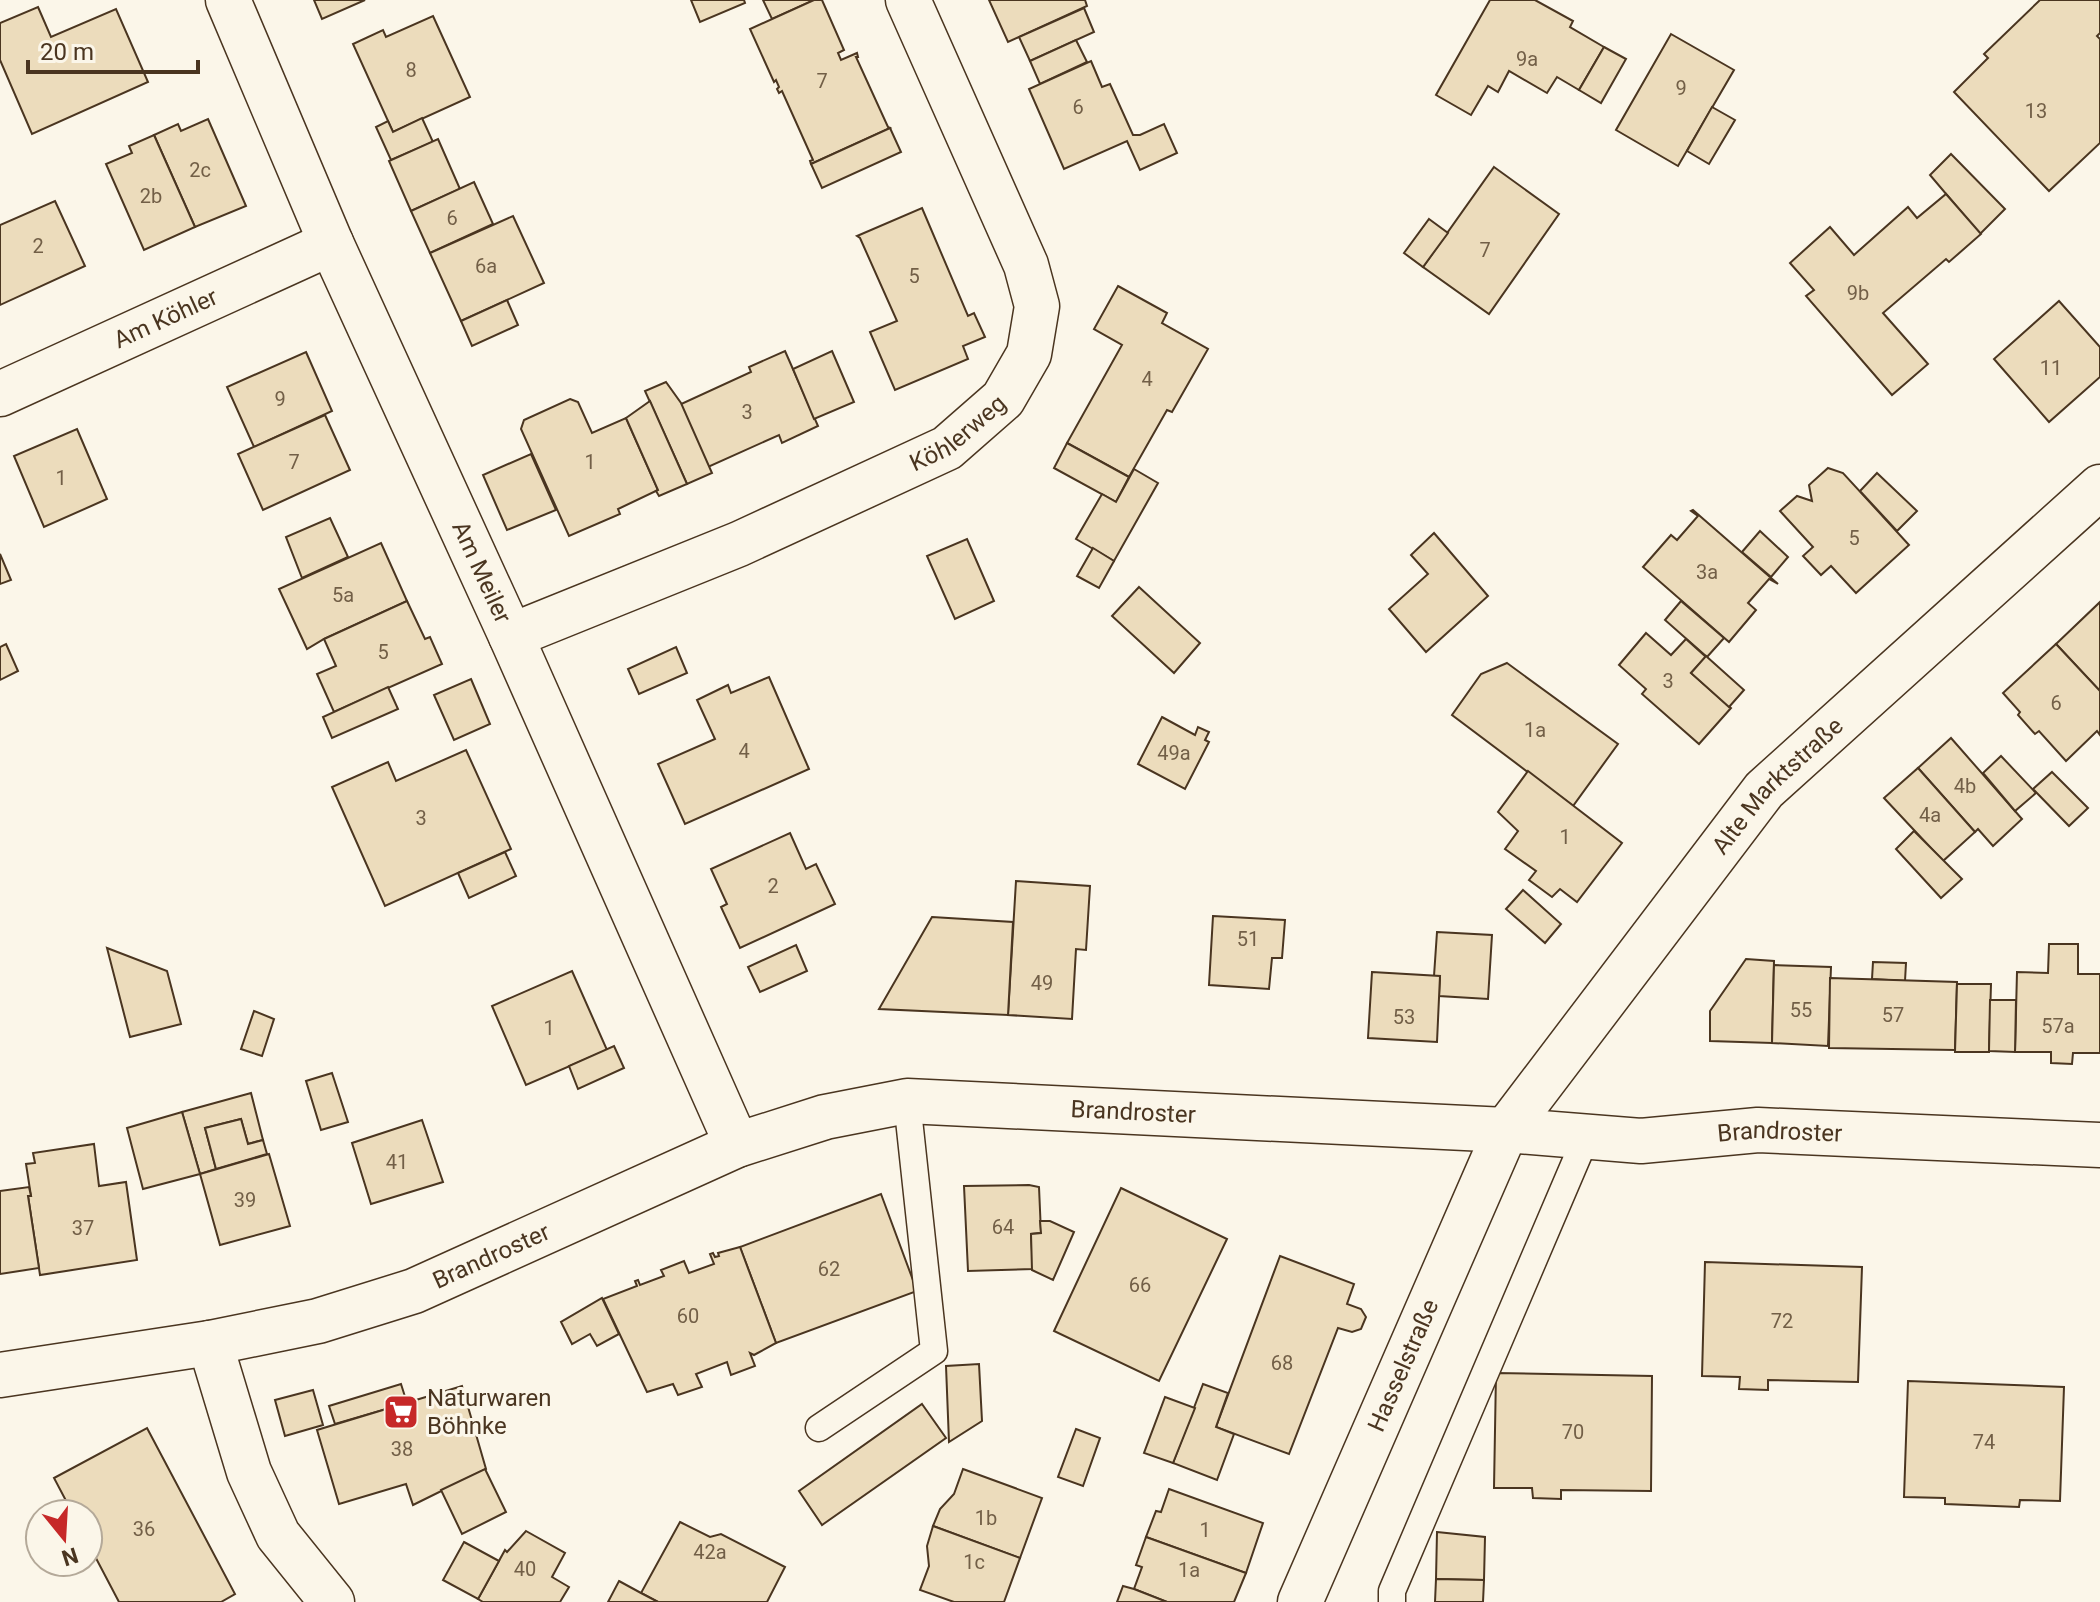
<svg xmlns="http://www.w3.org/2000/svg" width="2100" height="1602" viewBox="0 0 2100 1602" font-family="Roboto,sans-serif">
  <rect width="100%" height="100%" fill="#fbf6e9"/>
  <g fill="#ecdcbc" stroke="#4a3520" stroke-width="2">
    <polygon points="314,0 365,0 322,19"/>
    <polygon points="691,0 744,0 745,3 700,22"/>
    <polygon points="763,0 814,0 772,19"/>
    <polygon points="814,0 822,0 844,50 838,53 841,60 857,53 858,57 856,57 888,127 890,128 811,164 810,161 813,160 782,91 779,93 777,89 779,87 776,80 774,82 750,29"/>
    <polygon points="989,0 1085,0 1087,6 1008,42"/>
    <polygon points="1490,0 1535,0 1573,21 1570,27 1604,47 1579,90 1557,77 1547,93 1509,71 1498,92 1488,86 1471,115 1436,95"/>
    <polygon points="2040,0 2100,0 2100,33 2097,36 2100,39 2100,143 2049,191 1954,92 1988,58 1984,54"/>
    <polygon points="38,7 51,37 116,9 148,82 32,134 0,60 0,23"/>
    <polygon points="1084,8 1094,32 1030,61 1019,37"/>
    <polygon points="433,16 470,97 393,132 353,44 383,30 386,37"/>
    <polygon points="1671,34 1734,70 1678,166 1616,130"/>
    <polygon points="1076,40 1087,62 1040,84 1030,61"/>
    <polygon points="1604,47 1626,59 1601,103 1579,90"/>
    <polygon points="1091,61 1102,87 1110,84 1133,135 1140,135 1164,124 1177,153 1140,170 1127,141 1064,169 1029,89"/>
    <polygon points="1712,107 1735,120 1709,164 1687,151"/>
    <polygon points="422,118 433,142 391,160 376,127 388,121 393,132"/>
    <polygon points="208,119 246,206 195,227 154,135 178,124 181,131"/>
    <polygon points="890,128 901,152 822,188 811,164"/>
    <polygon points="154,135 195,227 144,250 106,164 132,153 129,146"/>
    <polygon points="438,139 460,189 411,211 389,161"/>
    <polygon points="1951,154 2005,209 1980,234 1930,175"/>
    <polygon points="1494,167 1559,214 1489,314 1423,267"/>
    <polygon points="474,182 493,224 430,253 411,211"/>
    <polygon points="1946,194 1981,234 1949,262 1946,259 1883,313 1928,364 1892,395 1806,296 1814,290 1790,263 1830,227 1854,255 1908,207 1917,218"/>
    <polygon points="55,201 85,266 0,305 0,225"/>
    <polygon points="922,208 968,316 974,313 985,337 963,346 968,359 895,390 870,332 897,321 860,238 857,236"/>
    <polygon points="513,216 544,283 461,321 430,253"/>
    <polygon points="1429,219 1448,233 1423,267 1404,253"/>
    <polygon points="1118,286 1167,313 1162,323 1208,349 1172,412 1167,410 1129,477 1067,443 1122,345 1094,329"/>
    <polygon points="507,300 518,325 472,346 461,321"/>
    <polygon points="2059,301 2100,347 2100,377 2049,422 1994,359"/>
    <polygon points="785,351 818,426 782,443 779,435 708,467 679,405 751,372 749,367"/>
    <polygon points="832,351 854,402 814,419 793,369"/>
    <polygon points="306,352 332,411 254,447 227,387"/>
    <polygon points="666,382 681,403 712,473 687,484 645,391"/>
    <polygon points="570,399 578,402 592,433 626,418 658,490 618,509 620,514 569,536 521,429 524,420"/>
    <polygon points="650,401 687,484 659,496 656,491 658,490 626,418"/>
    <polygon points="325,415 350,470 263,510 238,454"/>
    <polygon points="77,429 107,499 44,527 14,456"/>
    <polygon points="1067,443 1129,477 1116,502 1054,468"/>
    <polygon points="531,454 556,510 507,530 483,475"/>
    <polygon points="1828,468 1843,473 1909,545 1856,593 1831,566 1821,575 1803,556 1813,547 1780,511 1797,496 1812,501 1809,485"/>
    <polygon points="1134,469 1158,483 1114,561 1076,539 1102,494 1116,502"/>
    <polygon points="1877,473 1917,511 1897,531 1860,491"/>
    <polygon points="1693,510 1778,584 1769,579 1748,603 1756,610 1729,642 1643,567 1671,535 1677,540 1698,516 1691,511"/>
    <polygon points="330,518 348,557 302,578 286,537"/>
    <polygon points="1760,531 1788,557 1771,577 1742,552"/>
    <polygon points="1434,533 1488,596 1426,652 1389,609 1428,574 1411,555"/>
    <polygon points="967,539 994,601 955,619 927,556"/>
    <polygon points="381,543 407,601 324,639 307,649 279,589"/>
    <polygon points="1093,548 1114,561 1099,588 1077,576"/>
    <polygon points="0,554 11,580 0,584"/>
    <polygon points="1139,587 1200,643 1174,673 1112,616"/>
    <polygon points="407,601 425,639 430,637 442,664 334,712 317,674 336,666 324,639"/>
    <polygon points="1681,601 1724,638 1707,657 1665,620"/>
    <polygon points="2100,602 2100,691 2056,644"/>
    <polygon points="1646,633 1671,655 1686,639 1706,657 1691,673 1731,708 1699,744 1642,694 1646,689 1619,665"/>
    <polygon points="6,644 18,671 0,680 0,647"/>
    <polygon points="2056,644 2100,691 2100,735 2097,731 2066,761 2039,731 2035,734 2018,715 2020,712 2003,693"/>
    <polygon points="676,647 687,673 639,694 628,669"/>
    <polygon points="1706,656 1744,690 1729,707 1691,673"/>
    <polygon points="1507,663 1618,744 1573,806 1452,715 1481,674"/>
    <polygon points="769,677 809,769 685,824 658,764 715,739 697,700 728,685 731,693"/>
    <polygon points="471,679 490,724 454,740 434,695"/>
    <polygon points="388,687 398,709 332,738 323,717"/>
    <polygon points="1162,717 1195,735 1198,727 1209,732 1205,740 1209,742 1185,789 1138,764"/>
    <polygon points="1951,738 2022,819 1993,846 1978,829 1975,832 1918,768"/>
    <polygon points="466,750 511,849 385,906 332,787 388,762 396,781"/>
    <polygon points="2001,756 2036,793 2015,811 1983,773"/>
    <polygon points="1918,768 1975,832 1943,861 1884,798"/>
    <polygon points="1528,771 1622,843 1577,902 1560,889 1552,897 1529,880 1536,871 1505,849 1518,831 1498,812"/>
    <polygon points="2052,772 2088,808 2069,826 2033,789"/>
    <polygon points="1914,831 1962,879 1941,898 1896,849"/>
    <polygon points="790,833 806,869 816,864 835,904 740,948 721,907 727,904 711,869"/>
    <polygon points="505,852 516,876 469,898 458,873"/>
    <polygon points="1016,881 1090,886 1086,950 1076,949 1072,1019 1008,1015"/>
    <polygon points="1523,890 1561,924 1545,943 1506,909"/>
    <polygon points="1213,916 1285,920 1282,958 1272,958 1269,989 1209,985"/>
    <polygon points="932,917 1013,922 1008,1015 879,1009"/>
    <polygon points="1437,932 1492,935 1488,999 1439,996 1440,976 1434,976"/>
    <polygon points="2049,944 2078,944 2078,974 2100,974 2100,1053 2073,1053 2072,1064 2051,1063 2051,1052 2015,1052 2017,972 2048,973"/>
    <polygon points="796,945 807,971 760,992 748,967"/>
    <polygon points="107,948 167,971 181,1024 130,1037"/>
    <polygon points="1746,959 1774,961 1772,1043 1710,1041 1710,1011"/>
    <polygon points="1873,962 1906,963 1905,981 1872,979"/>
    <polygon points="1774,965 1831,967 1828,1046 1772,1043"/>
    <polygon points="572,971 607,1050 526,1085 492,1006"/>
    <polygon points="1372,972 1440,976 1437,1042 1368,1038"/>
    <polygon points="1830,978 1957,982 1955,1050 1829,1048"/>
    <polygon points="1957,984 1991,984 1989,1052 1955,1052"/>
    <polygon points="1990,1000 2016,1000 2015,1052 1989,1051"/>
    <polygon points="254,1011 274,1019 262,1056 241,1049"/>
    <polygon points="614,1046 624,1068 578,1089 569,1066"/>
    <polygon points="332,1073 348,1122 321,1130 306,1081"/>
    <polygon points="251,1093 263,1140 248,1144 241,1119 205,1128 216,1169 200,1174 182,1112"/>
    <polygon points="182,1112 200,1174 143,1189 127,1128"/>
    <polygon points="241,1119 248,1144 263,1140 267,1154 216,1169 205,1128"/>
    <polygon points="422,1120 443,1182 371,1204 352,1143"/>
    <polygon points="94,1144 99,1186 126,1182 137,1260 40,1275 28,1196 31,1196 26,1164 35,1163 33,1153"/>
    <polygon points="269,1154 290,1226 220,1245 200,1174"/>
    <polygon points="1029,1185 1039,1187 1041,1233 1031,1234 1033,1269 968,1271 964,1186"/>
    <polygon points="29,1187 31,1196 28,1196 39,1268 0,1274 0,1191"/>
    <polygon points="1121,1188 1227,1239 1159,1381 1054,1331"/>
    <polygon points="881,1194 917,1291 776,1343 740,1247"/>
    <polygon points="1040,1221 1050,1221 1074,1232 1053,1280 1032,1270 1031,1234 1041,1233"/>
    <polygon points="740,1247 776,1343 754,1355 750,1353 755,1366 731,1375 727,1362 696,1374 702,1387 678,1395 673,1384 647,1392 603,1299 637,1286 635,1281 638,1280 640,1285 664,1276 661,1270 684,1261 689,1273 714,1264 710,1254 713,1253 715,1257 719,1256 718,1253"/>
    <polygon points="1280,1256 1354,1284 1347,1304 1361,1309 1366,1317 1361,1329 1352,1332 1338,1328 1289,1454 1216,1427"/>
    <polygon points="1705,1262 1862,1267 1858,1382 1768,1380 1768,1390 1739,1389 1740,1377 1702,1376"/>
    <polygon points="602,1298 619,1334 597,1346 590,1334 572,1344 561,1322"/>
    <polygon points="979,1364 982,1421 949,1442 946,1366"/>
    <polygon points="1496,1373 1652,1376 1651,1491 1561,1490 1561,1499 1533,1498 1532,1488 1494,1488"/>
    <polygon points="1908,1381 2064,1387 2060,1501 2020,1500 2019,1507 1945,1504 1945,1498 1904,1497"/>
    <polygon points="401,1384 407,1403 335,1424 329,1406"/>
    <polygon points="1203,1384 1228,1393 1216,1427 1234,1434 1217,1480 1173,1463"/>
    <polygon points="462,1386 486,1469 413,1505 406,1484 339,1504 317,1430"/>
    <polygon points="313,1390 323,1425 285,1436 275,1400"/>
    <polygon points="1165,1397 1195,1408 1173,1463 1144,1453"/>
    <polygon points="922,1404 946,1438 822,1525 799,1491"/>
    <polygon points="147,1428 235,1594 221,1602 119,1602 88,1543 88,1514 73,1514 54,1478"/>
    <polygon points="1076,1429 1100,1438 1083,1486 1058,1477"/>
    <polygon points="485,1469 506,1512 462,1534 441,1490"/>
    <polygon points="963,1469 1042,1498 1020,1558 933,1526 940,1509 954,1494"/>
    <polygon points="1169,1489 1263,1523 1246,1573 1146,1537 1156,1511 1161,1512"/>
    <polygon points="680,1522 710,1537 721,1534 785,1567 767,1602 658,1602 641,1593"/>
    <polygon points="933,1526 1020,1558 1004,1602 954,1602 920,1590 929,1566 927,1546"/>
    <polygon points="526,1531 565,1553 552,1577 569,1587 560,1602 483,1602 478,1599 505,1550 507,1552"/>
    <polygon points="1437,1532 1485,1537 1484,1580 1436,1579"/>
    <polygon points="1146,1537 1246,1573 1234,1602 1167,1602 1134,1589 1142,1567 1136,1565"/>
    <polygon points="464,1542 499,1561 478,1599 443,1580"/>
    <polygon points="1436,1579 1484,1580 1483,1602 1435,1602"/>
    <polygon points="619,1581 641,1593 658,1602 608,1602"/>
    <polygon points="1123,1586 1134,1589 1167,1602 1117,1602"/>
  </g>
  <g fill="none" stroke-linecap="round" stroke-linejoin="round">
    <defs>
      <g id="lane">
        <polyline points="819,1428 934,1351 907,1101"/>
        <polyline points="1392,1602 1392,1591 1586,1137"/>
      </g>
      <g id="street">
        <path id="s1" d="M 228,0 L 331,243 L 511,636 L 737,1145"/>
        <path id="s2" d="M 0,394 L 331,243"/>
        <path id="s3" d="M 511,636 L 739,544 L 947,448 L 1003,399 L 1029,354 L 1037,306 L 1026,265 L 908,0"/>
        <polyline points="210,1343 249,1472 278,1535 332,1602"/>
        <path id="s4" d="M 1300,1602 L 1506,1130 L 1764,790 L 2100,487"/>
      </g>
      <g id="secondary">
        <path id="s5" d="M 0,1375 L 210,1343 L 318,1321 L 414,1291 L 737,1145 L 825,1117 L 907,1101 L 1506,1130 L 1641,1141 L 1758,1130 L 2100,1145"/>
      </g>
    </defs>
    <use href="#lane" stroke="#4a3520" stroke-width="29"/>
    <use href="#street" stroke="#4a3520" stroke-width="47"/>
    <use href="#secondary" stroke="#4a3520" stroke-width="47"/>
    <use href="#lane" stroke="#fbf6e9" stroke-width="26"/>
    <use href="#street" stroke="#fbf6e9" stroke-width="44"/>
    <use href="#secondary" stroke="#fbf6e9" stroke-width="44"/>
  </g>
  <defs>
    <symbol id="supermarket-square" viewBox="-11 -11 22 22"><rect x="-9" y="-9" width="18" height="18" rx="4" fill="#c62828" stroke="#fbf6e9"/><path d="M-6-5.5h2.5l.6 2H6L4.5 2H-2.5L-4.4-4H-6ZM-1.5 3.2a1.3 1.3 0 1 0 .1 0ZM3 3.2a1.3 1.3 0 1 0 .1 0Z" fill="#fff"/></symbol>
  </defs>
  <g fill-rule="evenodd">
    <use href="#supermarket-square" x="381" y="1392" width="40" height="40"/>
  </g>
  <g text-anchor="middle" stroke-width="6" stroke-linejoin="round" paint-order="stroke">
    <g font-size="20" fill="#725f47">
      <text x="1527" y="66">9a</text>
      <text x="411" y="77">8</text>
      <text x="822" y="88">7</text>
      <text x="1681" y="95">9</text>
      <text x="1078" y="114">6</text>
      <text x="2036" y="118">13</text>
      <text x="200" y="177">2c</text>
      <text x="151" y="203">2b</text>
      <text x="452" y="225">6</text>
      <text x="38" y="253">2</text>
      <text x="1485" y="257">7</text>
      <text x="486" y="273">6a</text>
      <text x="914" y="283">5</text>
      <text x="1858" y="300">9b</text>
      <text x="2051" y="375">11</text>
      <text x="1147" y="386">4</text>
      <text x="280" y="406">9</text>
      <text x="747" y="419">3</text>
      <text x="294" y="469">7</text>
      <text x="590" y="469">1</text>
      <text x="61" y="485">1</text>
      <text x="1854" y="545">5</text>
      <text x="1707" y="579">3a</text>
      <text x="343" y="602">5a</text>
      <text x="383" y="659">5</text>
      <text x="1668" y="688">3</text>
      <text x="2056" y="710">6</text>
      <text x="1535" y="737">1a</text>
      <text x="744" y="758">4</text>
      <text x="1174" y="760">49a</text>
      <text x="1965" y="793">4b</text>
      <text x="1930" y="822">4a</text>
      <text x="421" y="825">3</text>
      <text x="1565" y="844">1</text>
      <text x="773" y="893">2</text>
      <text x="1248" y="946">51</text>
      <text x="1042" y="990">49</text>
      <text x="1801" y="1017">55</text>
      <text x="1893" y="1022">57</text>
      <text x="1404" y="1024">53</text>
      <text x="2058" y="1033">57a</text>
      <text x="549" y="1035">1</text>
      <text x="397" y="1169">41</text>
      <text x="245" y="1207">39</text>
      <text x="1003" y="1234">64</text>
      <text x="83" y="1235">37</text>
      <text x="829" y="1276">62</text>
      <text x="1140" y="1292">66</text>
      <text x="688" y="1323">60</text>
      <text x="1782" y="1328">72</text>
      <text x="1282" y="1370">68</text>
      <text x="1573" y="1439">70</text>
      <text x="1984" y="1449">74</text>
      <text x="402" y="1456">38</text>
      <text x="986" y="1525">1b</text>
      <text x="144" y="1536">36</text>
      <text x="1205" y="1537">1</text>
      <text x="710" y="1559">42a</text>
      <text x="974" y="1569">1c</text>
      <text x="525" y="1576">40</text>
      <text x="1189" y="1577">1a</text>
    </g>
    <g font-size="24" fill="#4a3520" stroke="#fbf6e9">
      <text dy="8" stroke="none"><textPath href="#s2" startOffset="182">Am Köhler</textPath></text>
      <text dy="8" stroke="none"><textPath href="#s3" startOffset="492">Köhlerweg</textPath></text>
      <text dy="8" stroke="none"><textPath href="#s1" startOffset="626">Am Meiler</textPath></text>
      <text dy="8" stroke="none"><textPath href="#s4" startOffset="954">Alte Marktstraße</textPath></text>
      <text dy="8" stroke="none"><textPath href="#s5" startOffset="1180">Brandroster</textPath></text>
      <text dy="8" stroke="none"><textPath href="#s5" startOffset="1828">Brandroster</textPath></text>
      <text dy="8" stroke="none"><textPath href="#s5" startOffset="508">Brandroster</textPath></text>
      <text dy="8" stroke="none"><textPath href="#s4" startOffset="258">Hasselstraße</textPath></text>
    </g>
    <g font-size="24" fill="#4a3520" stroke="#fbf6e9" text-anchor="start">
      <text x="427" y="1406">Naturwaren<tspan x="427" dy="28">Böhnke</tspan></text>
    </g>
  </g>
  <g transform="translate(64 1538) rotate(162)"><circle r="38" fill="#fbf6e9" stroke="#b4a999" stroke-width="2"/>
  <path d="M0-6L14 30L0 20L-14 30Z" fill="#c62828"/>
  <text y="-12" font-size="22" font-weight="bold" text-anchor="middle" fill="#4a3520">N</text>
  </g>
  <path d="M28 60v12h170v-12" fill="none" stroke="#4a3520" stroke-width="4"/>
  <text x="40" y="60" font-size="24" fill="#4a3520" stroke="#fbf6e9" stroke-width="6" paint-order="stroke">20 m</text>
</svg>
